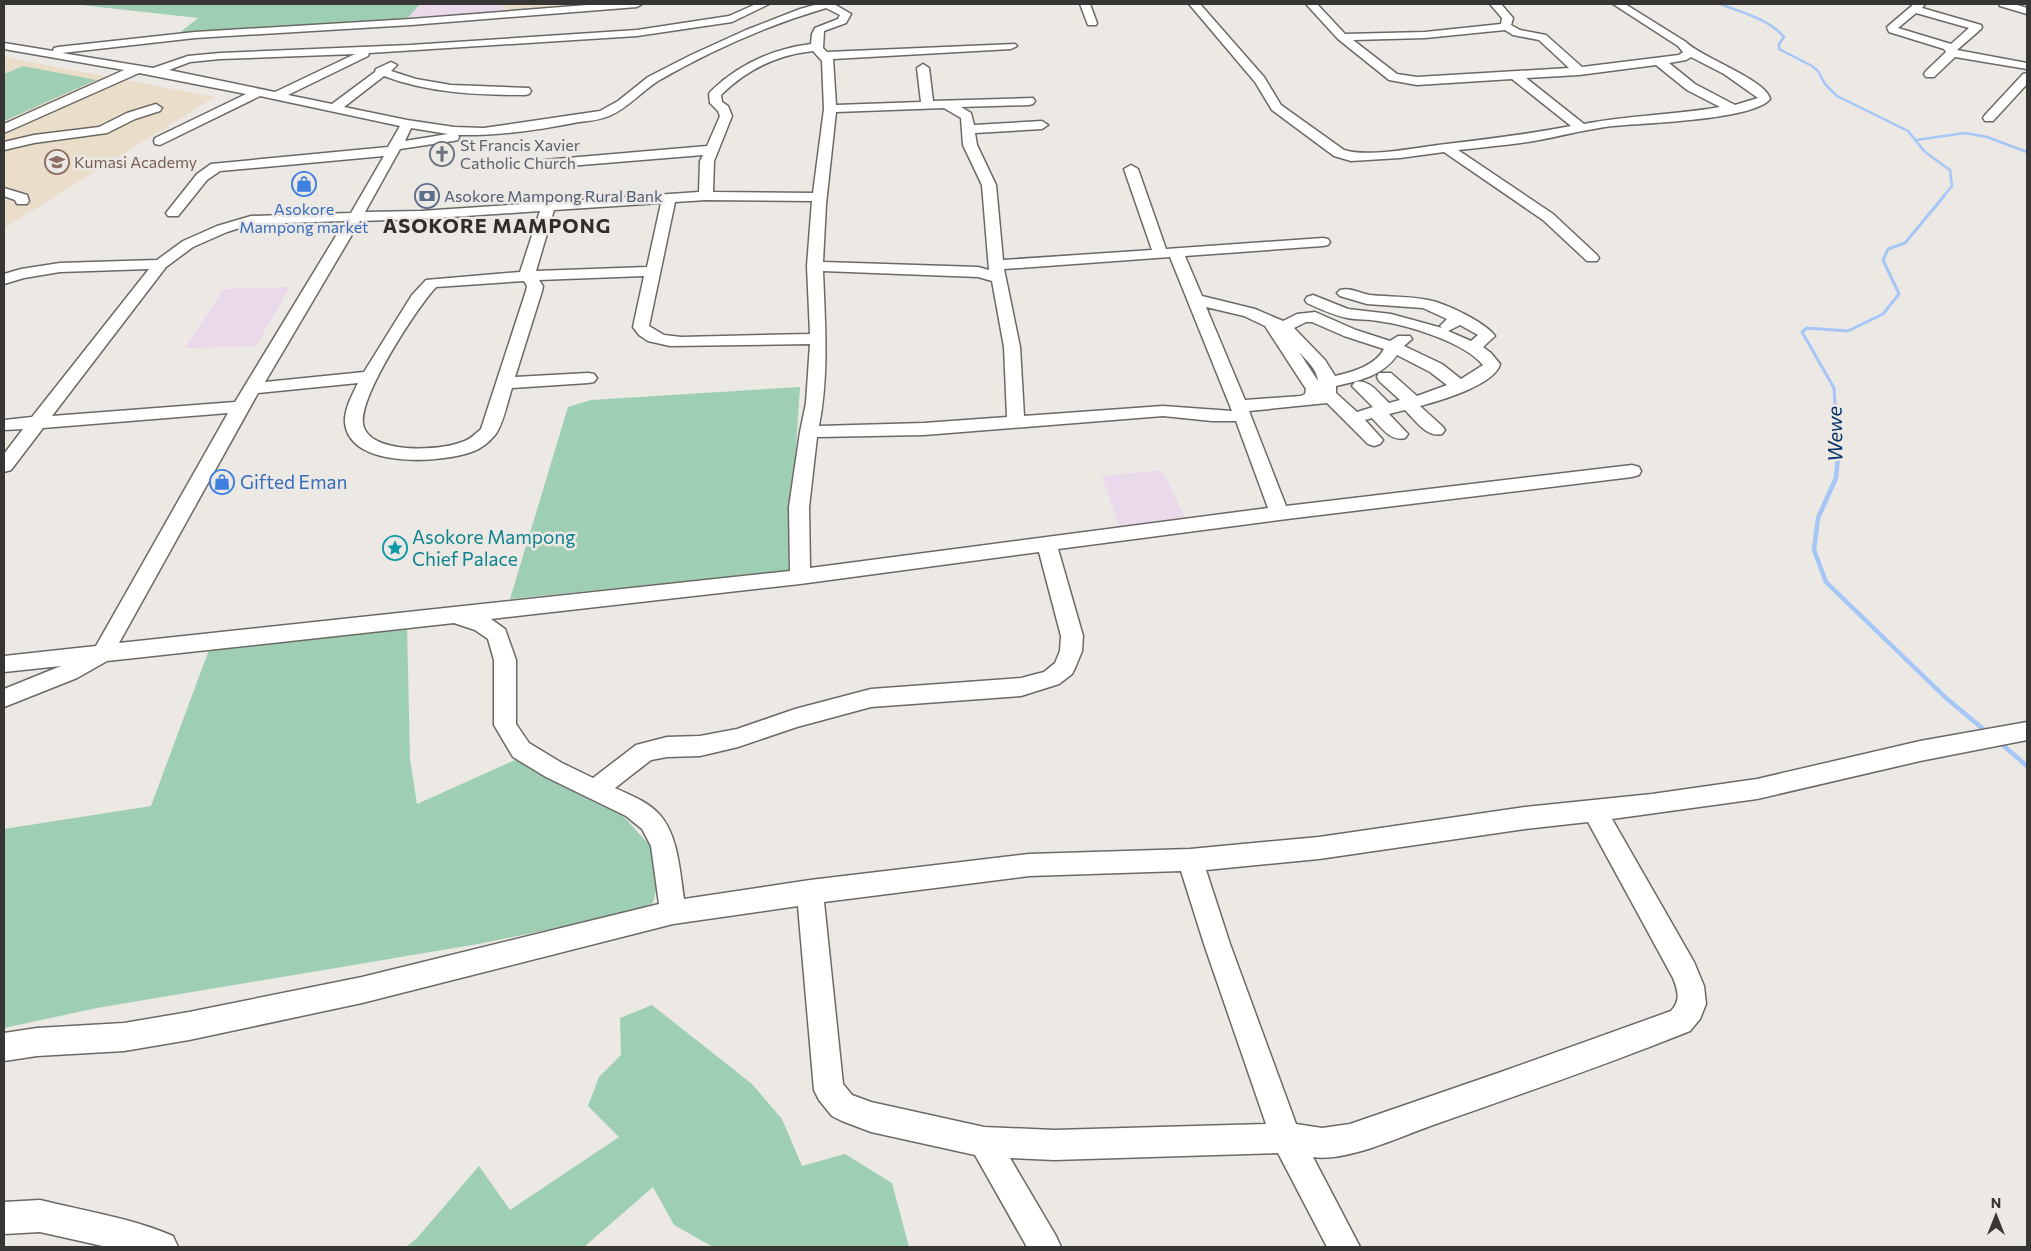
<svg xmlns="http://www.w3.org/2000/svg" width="2031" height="1251" viewBox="0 0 2031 1251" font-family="Commissioner,sans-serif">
  <rect width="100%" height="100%" fill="#ece8e4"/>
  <g fill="#eaddca">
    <polygon points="505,4 598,4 502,12"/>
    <polygon points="4,57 215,97 4,228"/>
  </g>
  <g fill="#e9d9eb">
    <polygon points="420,4 505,4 502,12 406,20"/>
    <polygon points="290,287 256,346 185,348 224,289"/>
    <polygon points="1162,470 1187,521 1120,529 1102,476"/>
  </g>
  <g fill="#9ecfb5">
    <polygon points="84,4 420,4 406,20 177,35 198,18 81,5"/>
    <polygon points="23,66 96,80 4,121 4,74"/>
    <polygon points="800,387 788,571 510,599 568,407 591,400"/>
    <polygon points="407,625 410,759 417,804 515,760 615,807 653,849 657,886 653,903 640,911 478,944 97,1008 4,1028 4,829 151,806 210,647"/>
    <polygon points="652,1005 752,1084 782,1119 802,1166 845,1154 892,1183 909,1247 713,1247 674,1225 653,1187 584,1247 406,1247 417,1238 479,1166 510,1210 619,1137 588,1106 599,1077 621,1055 620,1018"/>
  </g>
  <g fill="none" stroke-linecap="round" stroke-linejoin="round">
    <g stroke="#a5c6f7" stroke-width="2.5">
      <path d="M 1720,4 C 1741,12 1769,19 1784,37 L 1779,44 L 1779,49 L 1812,66 L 1818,71 L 1825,84 L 1837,96 L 1908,131 L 1925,152 L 1950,170 L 1952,186 L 1943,197"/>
      <polyline points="1916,140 1965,133 1987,137 2027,152"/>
    </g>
    <polyline stroke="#a5c6f7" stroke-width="3" points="1838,457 1834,388 1802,332 1807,328 1848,331 1883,314 1899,294 1883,260 1888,249 1905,243 1944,196"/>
    <g stroke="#a5c6f7" stroke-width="4.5">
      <polyline points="1838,456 1836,478 1818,518 1814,550 1826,582 1946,698 1988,733"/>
      <polyline points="1998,741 2027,766"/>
    </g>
    <defs>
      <g id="minor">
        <path d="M 600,4 L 642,4 L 637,7 L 411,25 L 195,38 L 62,53 L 153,68 L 188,56 L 220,53 L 410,45 L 637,30 L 729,16 L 756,4 L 769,4 L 732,22 L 637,36 L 369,53 L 368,56 L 288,95 L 332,104 L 375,72 L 376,69 L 391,62 L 397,65 L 391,71 L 416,79 L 451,85 L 529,88 L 531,91 L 529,94 L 525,95 C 477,95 429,93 384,76 L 344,107 L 407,120 L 454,127 L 484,128 L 600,111 L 618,101 L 648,77 L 691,55 L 746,30 L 800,9 L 818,4 L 834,4 L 851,14 L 846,23 L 824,31 L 823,48 L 827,52 L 1015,44 L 1017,46 L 1011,49 L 833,59 L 836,105 L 921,102 L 917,68 L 923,64 L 929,68 L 933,101 L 1033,98 L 1035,101 L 1033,104 L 1029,105 L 961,107 L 971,113 L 974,125 L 1042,121 L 1048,125 L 1042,129 L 975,133 L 977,145 L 996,185 L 1003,260 L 1152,250 L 1124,169 L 1131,165 L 1138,169 L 1166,249 L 1323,238 L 1328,239 L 1330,242 L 1328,245 L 1323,246 L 1185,256 L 1202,296 L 1255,309 L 1283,321 L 1297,314 L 1315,312 L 1356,330 L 1390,341 L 1398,336 L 1410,336 L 1412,339 L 1404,346 L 1442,364 L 1461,379 L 1483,365 C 1464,342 1408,325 1378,321 C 1368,319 1357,320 1347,318 C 1333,315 1320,309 1307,303 L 1305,300 L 1307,297 L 1313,295 L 1348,309 L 1391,314 L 1442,328 L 1440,326 L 1447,319 L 1423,308 L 1367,304 L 1340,296 L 1337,293 L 1340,290 C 1350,287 1359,293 1370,295 C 1389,297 1409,296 1428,300 C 1445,303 1485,322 1495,336 L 1483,347 L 1491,353 L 1500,364 C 1495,385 1439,401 1420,406 L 1442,426 L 1445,430 L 1442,434 C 1427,438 1415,420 1405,410 L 1389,414 L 1408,434 L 1405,438 C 1391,442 1382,428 1372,418 L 1365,420 L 1383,440 L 1380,444 L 1374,446 L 1368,444 L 1327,403 L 1249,411 L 1286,506 L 1632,465 L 1639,467 L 1641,471 L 1639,475 L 1632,477 L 1279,520 L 1058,549 L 1083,636 L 1082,651 L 1075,668 L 1072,674 L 1059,684 L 1021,696 L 871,707 L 797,727 L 738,747 L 700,756 L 667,757 L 651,760 L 615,788 C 630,795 647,801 659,814 C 678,834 680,872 684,899 L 810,880 L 1029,854 L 1190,849 L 1319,837 L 1525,807 L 1652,794 L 1757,779 L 1920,741 L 2027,722 L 2027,740 L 1920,761 L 1757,799 L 1612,819 L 1694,962 L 1704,986 L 1706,1004 L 1700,1019 L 1690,1031 C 1605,1065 1519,1095 1433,1125 C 1399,1137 1347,1162 1313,1157 L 1360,1247 L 1327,1247 L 1278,1153 L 1054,1160 L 1010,1158 L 1056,1236 L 1061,1247 L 1027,1247 L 975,1155 L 871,1132 L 842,1121 L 832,1116 L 819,1100 L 814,1090 L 798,906 L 673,924 L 362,1003 L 189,1040 L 124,1051 L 37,1056 L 4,1061 L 4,1033 L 37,1028 L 124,1023 L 189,1012 L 362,977 L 659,904 L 651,846 L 642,829 L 626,816 L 546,777 L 513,757 L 494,725 L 494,660 L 488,639 L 475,630 L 454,623 L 107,661 L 77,678 L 4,707 L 4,689 L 61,666 L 4,672 L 4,656 L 96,646 L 228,413 L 43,428 L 11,470 L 4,472 L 4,454 L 23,429 L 4,430 L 4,420 L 32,417 L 149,269 L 60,272 L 24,278 L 4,284 L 4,274 L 21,269 L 60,263 L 157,260 L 183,241 L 217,226 L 251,216 L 351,213 L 384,156 L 220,171 L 207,180 L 178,216 L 168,216 L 166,213 L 197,174 L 211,164 L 388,147 L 400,126 L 260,96 L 160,145 L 155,144 L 154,141 L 155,138 L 246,94 L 139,73 L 4,133 L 4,124 L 124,70 L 4,49 L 4,43 L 53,51 L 54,48 L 58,47 L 195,32 L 411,19 ZM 826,8 L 840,15 L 838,19 L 815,28 L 812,34 L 811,44 C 772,49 739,64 711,91 L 709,94 L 710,103 L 718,111 L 720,116 L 707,146 L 544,160 L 537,164 L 544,168 L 703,155 L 700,161 L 699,192 L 421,211 L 365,212 L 400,149 L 453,141 L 458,140 L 459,137 L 458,135 C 498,136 539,130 579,122 C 588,121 600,120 609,116 C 628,108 641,92 658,81 C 710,51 768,25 826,8 ZM 813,51 L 822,61 L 824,109 L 813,193 L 713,192 L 714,161 L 732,116 L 728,106 L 722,102 L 721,95 C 747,69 777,55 813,51 ZM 355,54 L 275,92 L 169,70 L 190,62 L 220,59 ZM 944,108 L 961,118 L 963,145 L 982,185 L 989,270 L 978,267 L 823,262 L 826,204 L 836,112 ZM 411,128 L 448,134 L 405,141 ZM 706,200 L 812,201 L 807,266 L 810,334 L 681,337 L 664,335 L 649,326 L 675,202 ZM 661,203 L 647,267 L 536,271 L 554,210 ZM 540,211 L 520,272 L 426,280 L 412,295 L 364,372 L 265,382 L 360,221 L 421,219 ZM 345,221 L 235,402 L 52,416 L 166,267 L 193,247 L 227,232 L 252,224 ZM 1170,257 L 1232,411 L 1163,406 L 1024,416 L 1020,347 L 1004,269 ZM 823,271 L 978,277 L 992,281 L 1004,347 L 1007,417 L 924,423 L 819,426 C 829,375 825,323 823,271 ZM 644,276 L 633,327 L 639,335 L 648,341 L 670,346 L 810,344 L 806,403 L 800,432 L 789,507 L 790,571 L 119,643 L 258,393 L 358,383 C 352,395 344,410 345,423 C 350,470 444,463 474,451 C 482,448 490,441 495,435 C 503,425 508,400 512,388 L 588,383 L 594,382 L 597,378 L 594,374 L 588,373 L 515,377 L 542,291 L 543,286 L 539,280 ZM 524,281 L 527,286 L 526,291 L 481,429 C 475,434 470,440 462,442 C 441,451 368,455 363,424 C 359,396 416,309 436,287 ZM 1206,307 L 1244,316 L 1265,326 L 1306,389 L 1305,394 L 1301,396 L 1245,400 ZM 1306,322 L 1312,322 L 1344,336 L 1384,349 C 1375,366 1352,372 1335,376 L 1325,360 L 1294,328 ZM 1460,325 L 1478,335 L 1471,341 L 1448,331 ZM 1299,352 C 1307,361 1317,369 1318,381 ZM 1397,355 L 1430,372 L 1447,385 L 1417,396 L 1391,373 L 1379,373 L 1377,377 L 1379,381 L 1400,400 L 1389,403 C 1379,394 1370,379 1355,382 L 1352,386 L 1373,407 L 1357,412 L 1336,393 L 1336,386 C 1358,381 1383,376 1397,355 ZM 1163,416 L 1212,421 L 1236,421 L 1268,508 L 810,568 L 809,507 L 817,437 L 924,435 ZM 1039,552 L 1061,636 L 1060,651 L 1055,663 L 1044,672 L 1021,678 L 871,689 L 795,709 L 737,729 L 700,736 L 667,737 L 636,745 L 593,778 L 562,763 L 529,743 L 516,724 L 516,660 L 505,629 L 491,619 L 800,584 ZM 1588,822 L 1673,978 C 1678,991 1681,1000 1671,1011 L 1501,1072 L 1350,1124 L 1322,1128 L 1296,1124 L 1230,944 L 1206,870 L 1319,859 L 1525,829 ZM 1181,871 L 1204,944 L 1266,1124 L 1054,1130 L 984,1127 L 871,1102 L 852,1095 L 843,1084 L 824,902 L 1029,876 Z"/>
        <polygon points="1080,4 1090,4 1097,23 1096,25 1088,25"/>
        <path d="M 1189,4 L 1200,4 L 1264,77 L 1281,105 L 1344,150 C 1368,158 1420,147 1446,144 C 1488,139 1530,134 1571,126 L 1512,79 L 1417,85 L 1389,80 L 1338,39 L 1306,4 L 1317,4 L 1345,34 L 1425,32 L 1501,24 L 1502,18 L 1490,4 L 1501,4 L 1513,18 L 1511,25 L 1520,30 L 1546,35 L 1582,67 L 1679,55 L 1683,52 L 1678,46 L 1613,4 L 1625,4 L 1686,42 C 1700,57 1767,80 1770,99 C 1754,120 1643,123 1613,126 C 1587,129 1561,136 1534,141 C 1509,145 1484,147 1458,150 L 1553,214 L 1597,255 L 1599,258 L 1597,261 L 1587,261 L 1543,220 L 1444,152 L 1400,158 L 1351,161 L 1334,156 L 1272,110 L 1255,82 ZM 1505,30 L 1513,35 L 1539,40 L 1569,68 L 1417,77 L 1397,74 L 1353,40 L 1425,38 ZM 1691,57 L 1724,74 L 1758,98 L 1735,105 L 1695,84 L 1669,63 L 1686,60 ZM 1656,65 L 1687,90 L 1720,107 C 1675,115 1629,115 1584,124 L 1526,78 L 1579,75 Z"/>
        <path d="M 1914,4 L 1925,4 L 1922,8 L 1981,25 L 1982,27 L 1981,29 L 1957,50 L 2027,63 L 2027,69 L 1955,57 L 1934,77 L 1926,77 L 1924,74 L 1926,71 L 1946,52 L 1944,49 L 1889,32 L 1887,27 ZM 1916,13 L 1969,28 L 1951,44 L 1898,28 Z"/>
        <polygon points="1999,4 2014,4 2027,8 2027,14 2000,6"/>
        <polygon points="2027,73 2027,84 1993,121 1985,121 1983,118 1985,115 2023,74"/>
        <polygon points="156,104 162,108 160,111 135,119 107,133 34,143 4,150 4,142 34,135 99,127 127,113"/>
        <polygon points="4,188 27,195 29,201 27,204 17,204 15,200 4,196"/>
        <path d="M 40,1200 C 85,1211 131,1218 173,1236 L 178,1247 L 107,1247 L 40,1232 L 4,1234 L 4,1202 Z"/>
      </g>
    </defs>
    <use href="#minor" stroke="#6c6965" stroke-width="3"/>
    <use href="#minor" fill="#fff" fill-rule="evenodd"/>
  </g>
  <defs>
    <symbol id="church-ring" viewBox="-11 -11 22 22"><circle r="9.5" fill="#ece8e4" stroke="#6b7280" stroke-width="1.5"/><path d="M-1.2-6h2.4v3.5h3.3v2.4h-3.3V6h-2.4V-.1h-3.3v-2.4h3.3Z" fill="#6b7280"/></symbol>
    <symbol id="school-ring" viewBox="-11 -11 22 22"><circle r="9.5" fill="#ece8e4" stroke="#8d6e63" stroke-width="1.5"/><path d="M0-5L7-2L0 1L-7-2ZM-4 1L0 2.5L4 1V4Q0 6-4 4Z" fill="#8d6e63"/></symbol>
    <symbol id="shop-ring" viewBox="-11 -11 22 22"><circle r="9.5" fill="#ece8e4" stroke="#3f7fe0" stroke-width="1.5"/><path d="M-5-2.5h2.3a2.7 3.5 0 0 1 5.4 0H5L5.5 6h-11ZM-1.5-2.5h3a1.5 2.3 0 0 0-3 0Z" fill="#3f7fe0"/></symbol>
    <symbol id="bank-ring" viewBox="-11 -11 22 22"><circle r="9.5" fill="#ece8e4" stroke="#5c6f8a" stroke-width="1.5"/><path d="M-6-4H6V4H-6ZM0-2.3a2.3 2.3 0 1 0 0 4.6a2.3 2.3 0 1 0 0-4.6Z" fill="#5c6f8a"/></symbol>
    <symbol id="sight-ring" viewBox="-11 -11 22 22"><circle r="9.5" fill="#ece8e4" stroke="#0f9aa8" stroke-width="1.5"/><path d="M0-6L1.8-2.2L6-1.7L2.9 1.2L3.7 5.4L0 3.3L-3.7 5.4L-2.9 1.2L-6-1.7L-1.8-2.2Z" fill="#0f9aa8"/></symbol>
  </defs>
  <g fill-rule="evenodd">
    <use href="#church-ring" x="428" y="140" width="28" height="28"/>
    <use href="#school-ring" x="43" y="148" width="28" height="28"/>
    <use href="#shop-ring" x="290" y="170" width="28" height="28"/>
    <use href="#bank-ring" x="413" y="182" width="28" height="28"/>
    <use href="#shop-ring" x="208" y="468" width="28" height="28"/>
    <use href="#sight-ring" x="381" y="534" width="28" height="28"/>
  </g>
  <g text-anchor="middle" stroke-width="5" stroke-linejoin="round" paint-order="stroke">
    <g font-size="16" fill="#5b616d" stroke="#ece8e4" text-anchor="start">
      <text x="460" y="151">St Francis Xavier<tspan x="460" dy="18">Catholic Church</tspan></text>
    </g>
    <g font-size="16" fill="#785e54" stroke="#ece8e4" text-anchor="start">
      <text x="74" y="168">Kumasi Academy</text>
    </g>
    <g font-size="16" fill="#4e5e75" stroke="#ece8e4" text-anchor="start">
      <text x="444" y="202">Asokore Mampong Rural Bank</text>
    </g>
    <g font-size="16" fill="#366cbe" stroke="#ece8e4">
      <text x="304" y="215">Asokore<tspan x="304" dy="18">Mampong market</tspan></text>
    </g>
    <g font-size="19" fill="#366cbe" stroke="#ece8e4" text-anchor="start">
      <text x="240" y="489">Gifted Eman</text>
    </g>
    <g font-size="19" fill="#0d838f" stroke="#ece8e4" text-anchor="start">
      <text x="412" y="544">Asokore Mampong<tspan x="412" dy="22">Chief Palace</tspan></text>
    </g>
    <g font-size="20" font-weight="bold" letter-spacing="1" fill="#302d2a" stroke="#ece8e4">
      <text x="497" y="233">ASOKORE MAMPONG</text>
    </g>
    <g font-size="20" font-style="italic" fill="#07336a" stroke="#ece8e4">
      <text transform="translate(1835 434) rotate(-91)" y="7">Wewe</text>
    </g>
  </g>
  <rect width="2031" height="1251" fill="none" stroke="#383635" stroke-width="10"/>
  <g transform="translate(1996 1216)" stroke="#ece8e4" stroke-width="4" paint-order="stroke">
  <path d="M0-4L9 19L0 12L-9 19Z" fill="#383635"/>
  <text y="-8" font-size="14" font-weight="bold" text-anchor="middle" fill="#383635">N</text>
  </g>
</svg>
